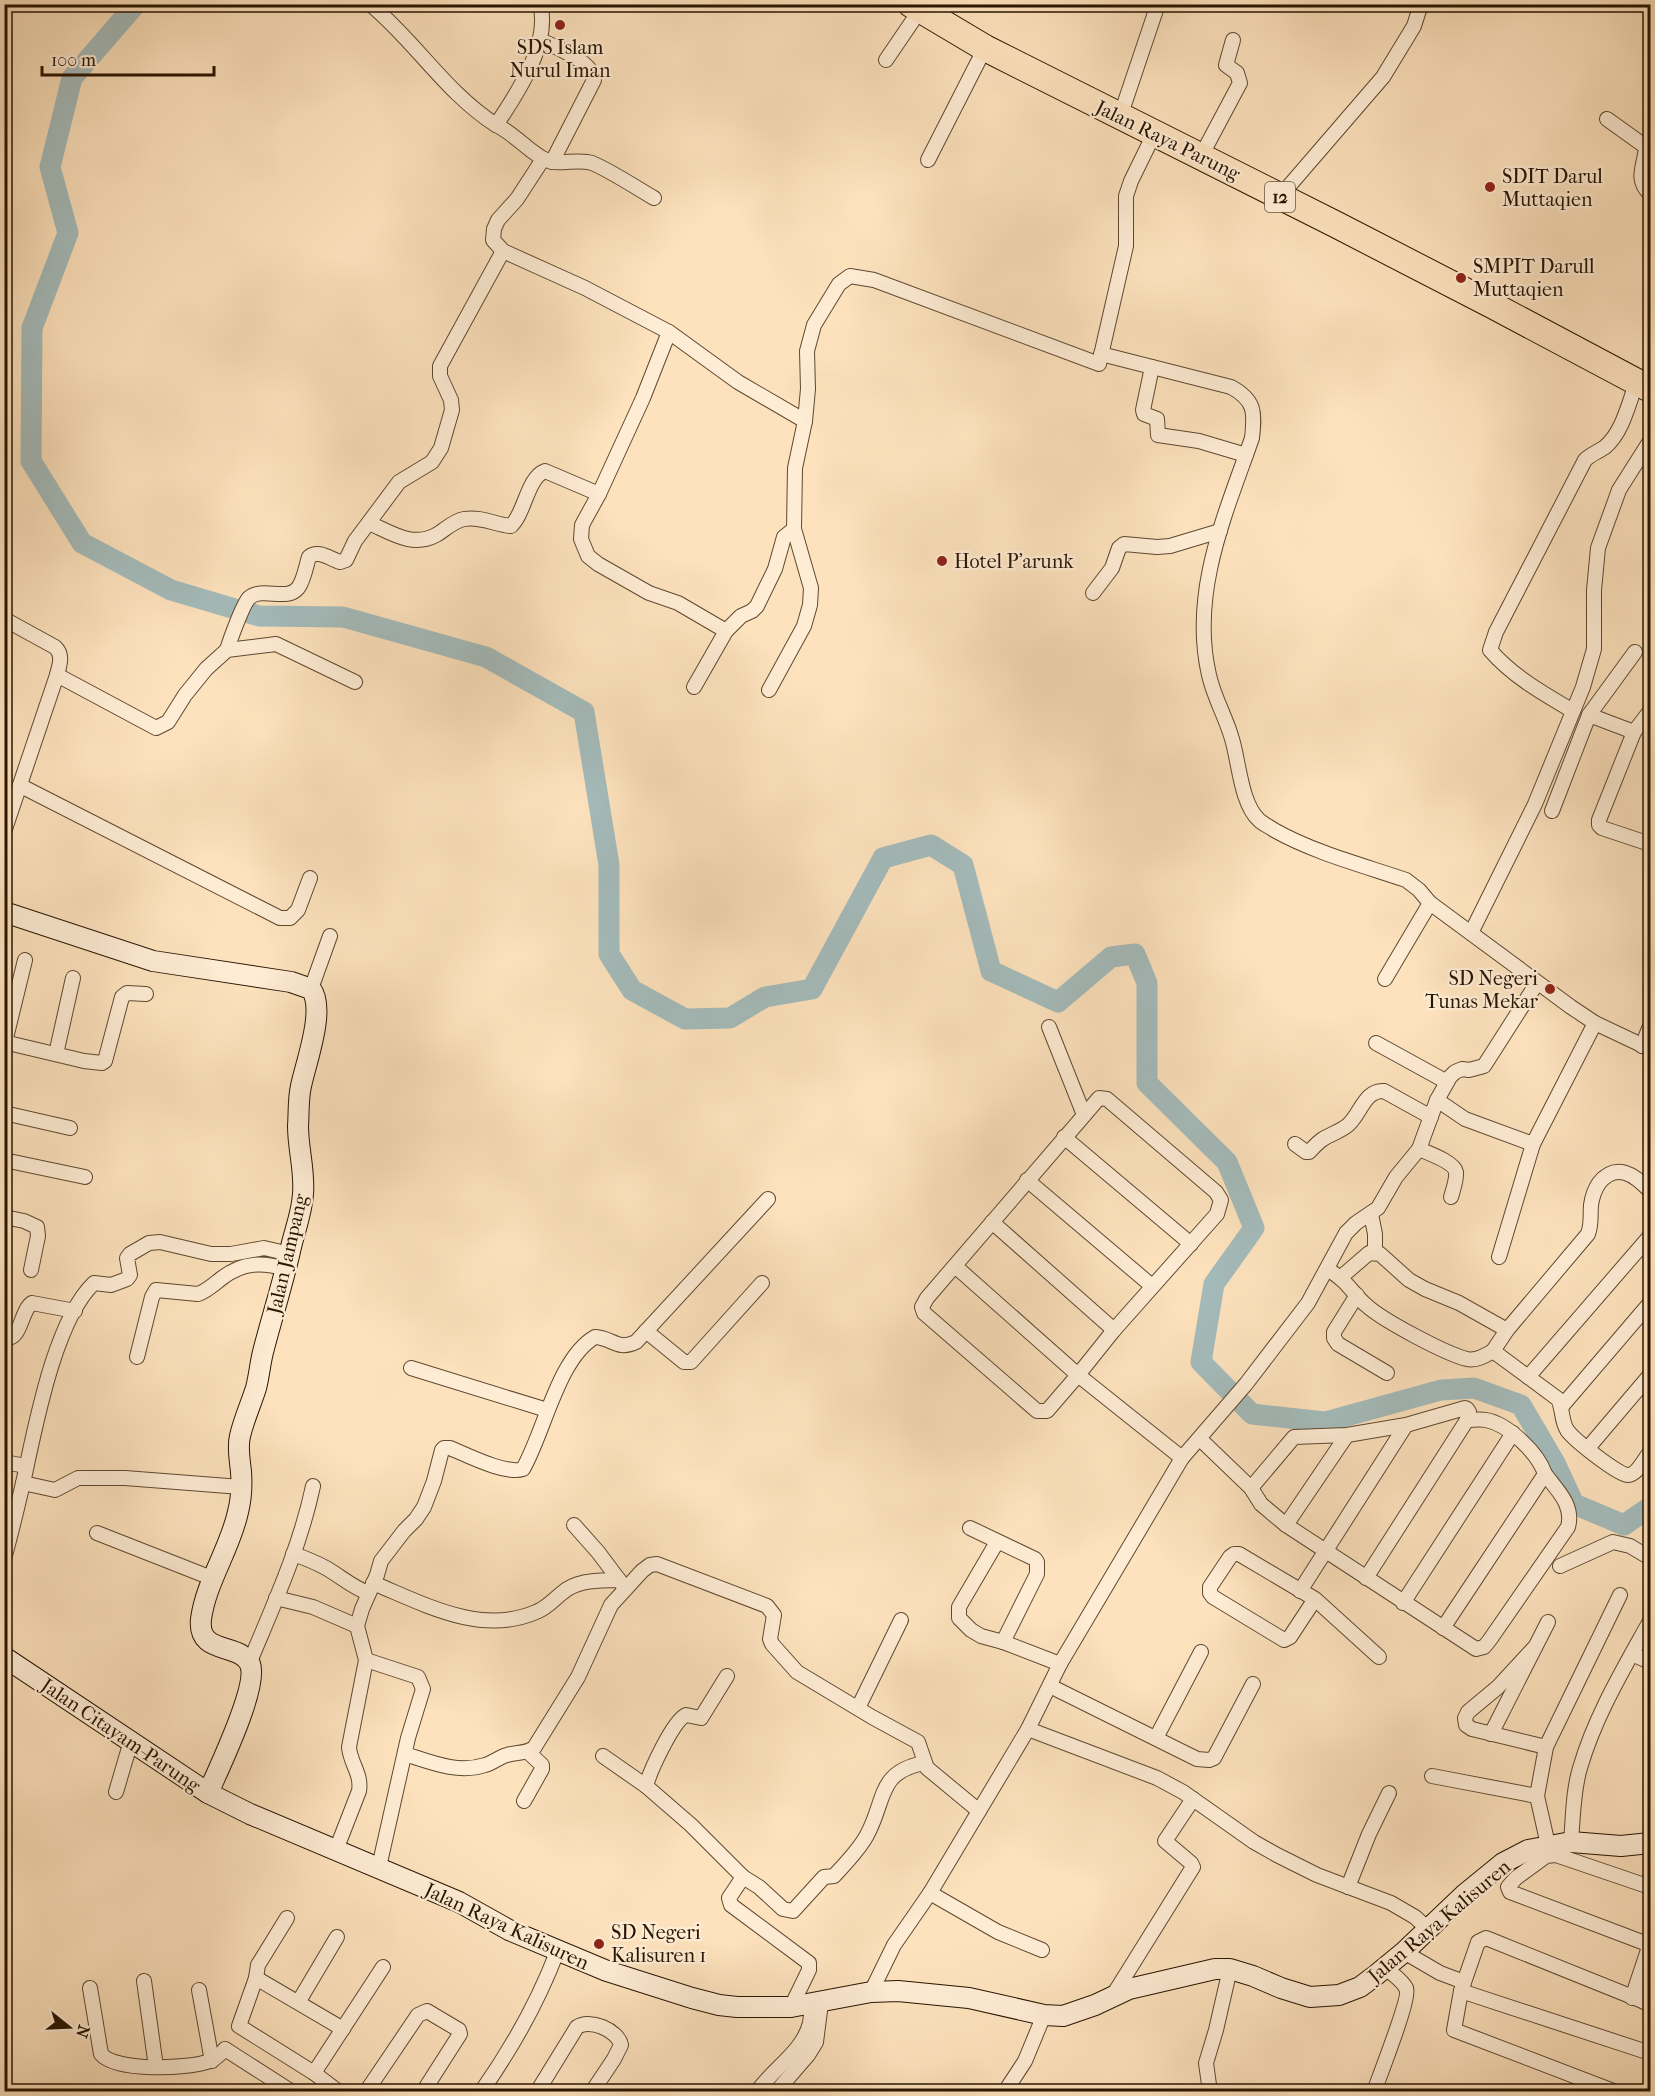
<svg xmlns="http://www.w3.org/2000/svg" width="1655" height="2096" viewBox="0 0 1655 2096" font-family="'IM FELL French Canon',serif">
  <rect width="100%" height="100%" fill="#fde2bd"/>
  <filter id="stains"><feTurbulence type="fractalNoise" baseFrequency=".00333" numOctaves="4"/><feColorMatrix values="0 0 0 0 .2 0 0 0 0 .09 0 0 0 0 .02 0 0 0 .5 -.17"/></filter>
  <radialGradient id="worn" r=".72"><stop offset=".6" stop-color="#630" stop-opacity="0"/><stop offset="1" stop-color="#630" stop-opacity=".3"/></radialGradient>
  <g fill="none" stroke-linecap="round" stroke-linejoin="round">
    <polyline stroke="#a4bbbb" stroke-width="21" points="136,4 72,78 50,167 68,233 32,328 31,461 82,543 171,590 259,616 343,617 486,657 584,712 609,865 609,954 632,990 685,1019 730,1018 765,997 812,989 883,858 931,845 963,865 991,971 1058,1002 1111,957 1135,954 1147,983 1147,1083 1227,1162 1254,1228 1214,1284 1201,1362 1252,1414 1325,1422 1441,1390 1474,1388 1521,1405 1555,1463 1574,1504 1624,1525 1650,1507"/>
    <defs>
      <g id="street">
        <path d="M 370,4 C 415,41 446,93 496,125"/>
        <path d="M 540,4 C 551,43 517,94 496,125 C 514,133 530,153 546,160 C 560,166 577,158 592,163 C 611,171 635,187 654,198"/>
        <path d="M 540,40 C 555,47 593,61 594,80 L 552,162"/>
        <polyline points="886,60 920,10"/>
        <polyline points="1124,105 1158,4"/>
        <path d="M 1607,119 L 1646,147 C 1645,165 1634,179 1650,194"/>
        <polyline points="1207,145 1240,83 1237,73 1226,65 1233,40"/>
        <polyline points="543,159 517,199 498,220 494,229 493,240 503,251 585,288 669,332 643,398 599,494 582,525 581,539 588,556 598,564 649,593 678,603 726,631"/>
        <polyline points="928,160 985,48"/>
        <polyline points="1289,186 1383,77 1414,26 1421,4"/>
        <polyline points="669,332 738,382 805,421"/>
        <path d="M 1101,354 L 1231,387 C 1255,400 1255,412 1252,438 C 1225,515 1190,593 1209,675 C 1214,698 1226,717 1232,739 C 1239,762 1241,804 1259,820 C 1263,824 1270,827 1274,830 C 1315,853 1362,865 1406,880 L 1419,890 L 1430,903 L 1571,1007 L 1595,1023 L 1650,1049"/>
        <polyline points="1152,367 1143,410 1144,414 1157,419 1158,435 1199,441 1246,455"/>
        <path d="M 369,523 C 390,532 412,548 436,535 C 445,530 453,521 464,519 C 481,516 496,525 511,526 C 525,513 527,478 545,471 L 599,494"/>
        <polyline points="1093,593 1112,568 1119,548 1124,544 1157,547 1170,546 1220,531"/>
        <path d="M 4,619 L 55,647 C 64,655 59,666 57,675 L 4,832"/>
        <path d="M 227,650 C 230,640 243,604 249,598 C 262,586 287,602 298,588 C 304,580 306,566 309,557 C 318,549 330,559 340,562 L 346,560 L 355,541 L 399,482 L 432,462 L 441,448 L 452,410 L 451,400 L 440,376 L 440,366 L 503,251"/>
        <polyline points="57,675 156,728 168,722 185,695 206,669 227,650 276,644 355,682"/>
        <polyline points="694,687 726,631 741,616 752,611 757,606 775,569 784,537 794,529"/>
        <polyline points="769,690 804,626 810,605 811,588 794,529 795,468 805,421 808,389 807,351 814,325 839,284 850,276 874,280 1099,364 1126,246 1126,196 1131,181 1154,134"/>
        <path d="M 1573,711 C 1544,694 1512,676 1490,650 L 1496,632 L 1585,460 C 1591,454 1598,452 1605,447 C 1623,432 1629,402 1637,381"/>
        <polyline points="1589,715 1634,732"/>
        <polyline points="21,786 280,918 290,918 298,910 310,878"/>
        <polyline points="1552,811 1589,715 1635,652"/>
        <polyline points="1650,844 1602,828 1599,825 1599,820 1634,732 1650,711"/>
        <polyline points="1471,933 1535,804 1583,687 1594,649 1594,590 1598,548 1619,490 1650,441"/>
        <polyline points="1385,979 1430,903"/>
        <polyline points="311,989 330,936"/>
        <polyline points="1049,1027 1084,1115"/>
        <polyline points="4,1042 84,1061 102,1063 105,1061 122,997 127,993 146,994"/>
        <polyline points="5,1042 25,960"/>
        <polyline points="1376,1043 1447,1082"/>
        <polyline points="1642,1046 1650,1026"/>
        <polyline points="56,1054 73,978"/>
        <polyline points="1437,1100 1465,1119 1533,1144"/>
        <polyline points="4,1113 70,1128"/>
        <polyline points="1064,1137 1191,1244"/>
        <path d="M 1295,1144 L 1306,1152 L 1309,1152 C 1313,1148 1317,1143 1323,1139 C 1331,1134 1341,1131 1348,1125 C 1361,1114 1364,1090 1384,1091 L 1431,1117"/>
        <path d="M 1419,1149 C 1428,1153 1454,1162 1456,1172 C 1457,1179 1453,1190 1451,1197"/>
        <polyline points="4,1160 85,1177"/>
        <polyline points="1027,1180 1152,1286"/>
        <polyline points="1371,1214 1375,1234 1375,1252"/>
        <polyline points="4,1217 24,1221 37,1227 38,1236 31,1270"/>
        <polyline points="992,1222 1114,1330"/>
        <polyline points="1499,1257 1533,1144 1595,1023"/>
        <polyline points="955,1266 1078,1375 1047,1411 1037,1411 924,1313 922,1307 927,1298 1099,1098 1107,1099 1216,1192 1221,1200 1217,1214 1114,1330 1078,1375 1182,1458"/>
        <path d="M 1328,1269 L 1340,1278 L 1369,1253 L 1380,1254 L 1409,1280 L 1425,1289 L 1459,1303 L 1507,1330 L 1493,1351 L 1558,1399 C 1563,1409 1561,1420 1567,1430 C 1573,1439 1618,1475 1628,1475 C 1637,1475 1645,1458 1650,1452"/>
        <path d="M 1340,1278 C 1350,1286 1356,1297 1366,1305 C 1382,1320 1446,1354 1467,1359 C 1476,1361 1485,1356 1493,1351"/>
        <polyline points="1357,1295 1334,1332 1334,1338 1338,1344 1387,1373"/>
        <path d="M 1507,1330 L 1588,1234 C 1592,1223 1590,1216 1591,1205 C 1592,1198 1595,1189 1599,1183 C 1616,1162 1634,1174 1650,1191"/>
        <polyline points="646,1331 684,1362 691,1362 762,1283"/>
        <path d="M 4,1338 C 22,1341 20,1311 32,1303 L 75,1311"/>
        <path d="M 137,1357 L 152,1297 L 156,1290 L 198,1294 C 207,1291 214,1284 222,1278 C 243,1262 262,1262 286,1269"/>
        <polyline points="411,1368 547,1410"/>
        <polyline points="1528,1377 1650,1236"/>
        <polyline points="1562,1406 1650,1303"/>
        <path d="M 1200,1439 L 1251,1488 L 1261,1504 L 1286,1525 L 1476,1649 L 1484,1647 L 1489,1641 L 1568,1527 C 1574,1505 1557,1490 1545,1474"/>
        <polyline points="1588,1448 1650,1375"/>
        <polyline points="4,1462 26,1466"/>
        <polyline points="23,1483 55,1490 78,1478 125,1478 241,1487"/>
        <polyline points="1251,1488 1294,1437 1347,1435 1406,1425 1465,1408 1467,1409 1469,1412 1467,1420 1366,1578"/>
        <polyline points="574,1525 598,1552 622,1584"/>
        <polyline points="1286,1525 1347,1435"/>
        <polyline points="970,1528 1035,1559 1037,1562 1037,1574 1003,1642"/>
        <polyline points="97,1533 214,1579"/>
        <polyline points="997,1542 959,1607 959,1618 971,1630 981,1636 1003,1642 1060,1664"/>
        <path d="M 293,1554 C 305,1558 315,1562 326,1568 C 340,1576 352,1587 368,1593"/>
        <path d="M 4,1559 C 11,1534 17,1509 23,1483 C 35,1429 54,1321 94,1283 L 111,1285 L 127,1279 L 130,1275 L 127,1258 L 130,1254 L 149,1243 L 160,1242 L 211,1254 L 231,1254 L 264,1248 L 290,1254"/>
        <polyline points="1560,1566 1613,1542 1630,1546 1650,1558"/>
        <path d="M 373,1583 C 424,1604 481,1636 536,1612 C 547,1608 553,1600 562,1593 C 578,1579 599,1581 619,1580"/>
        <polyline points="1300,1591 1406,1425"/>
        <polyline points="276,1598 313,1607 357,1626"/>
        <polyline points="1315,1599 1290,1637 1284,1640 1213,1597 1210,1593 1210,1587 1230,1557 1234,1554 1239,1554 1315,1599 1379,1657"/>
        <polyline points="1403,1603 1513,1433"/>
        <path d="M 1443,1628 L 1545,1474 C 1538,1453 1508,1424 1486,1420 C 1480,1419 1473,1420 1467,1420"/>
        <polyline points="1534,1648 1498,1687 1468,1712 1465,1718 1466,1725 1472,1729 1546,1747"/>
        <polyline points="1632,1654 1650,1662"/>
        <polyline points="366,1660 418,1677 423,1689 408,1738 379,1867"/>
        <path d="M 249,1664 C 273,1606 300,1548 313,1486"/>
        <path d="M 727,1676 L 701,1718 L 686,1715 C 673,1721 650,1771 646,1786 L 691,1825 L 743,1877 L 729,1898 L 731,1905 L 809,1963 L 809,1970 L 791,2007"/>
        <polyline points="1050,1686 1197,1759 1209,1760 1214,1758 1253,1684"/>
        <polyline points="858,1708 901,1620"/>
        <polyline points="1028,1729 1157,1778 1183,1792 1254,1842 1277,1855 1317,1875 1391,1903 1415,1917 1427,1928"/>
        <polyline points="1491,1734 1548,1622"/>
        <polyline points="1156,1738 1201,1652"/>
        <path d="M 405,1754 C 430,1762 458,1774 485,1765 C 493,1763 499,1757 507,1755 C 517,1752 525,1754 534,1748 L 578,1677 L 611,1605 L 642,1571 L 650,1565 L 657,1564 L 767,1606 L 774,1615 L 770,1639 L 772,1644 L 797,1672 L 872,1717 L 918,1742 L 927,1768 L 979,1811"/>
        <polyline points="603,1756 646,1786"/>
        <polyline points="1432,1776 1537,1796"/>
        <polyline points="116,1792 131,1741"/>
        <polyline points="524,1801 542,1769 542,1765 528,1752"/>
        <path d="M 1571,1842 C 1573,1818 1573,1791 1580,1768 C 1595,1716 1624,1668 1650,1621"/>
        <polyline points="1548,1845 1537,1796 1546,1747 1620,1595"/>
        <path d="M 336,1850 L 359,1791 C 362,1774 350,1763 349,1747 L 366,1660 L 357,1626 L 362,1609 L 377,1575 L 381,1561 L 404,1531 L 416,1519 L 424,1507 L 434,1481 L 442,1450 L 444,1448 L 450,1448 C 467,1455 506,1475 523,1469 C 544,1433 558,1358 595,1337 C 613,1338 617,1351 636,1342 L 768,1199"/>
        <path d="M 743,1877 L 759,1887 L 783,1909 L 793,1911 L 824,1877 L 834,1876 C 845,1864 859,1850 867,1835 C 886,1800 877,1772 924,1763"/>
        <polyline points="1348,1887 1369,1834 1389,1793"/>
        <polyline points="1650,1887 1556,1855 1546,1856 1516,1878 1508,1887 1510,1892 1650,1945"/>
        <polyline points="930,1893 998,1932 1042,1950"/>
        <polyline points="287,1918 258,1965 256,1978 239,2026 314,2073 339,2092"/>
        <polyline points="1404,1952 1440,1973 1464,1982"/>
        <polyline points="256,1978 343,2029"/>
        <polyline points="144,1981 156,2067"/>
        <path d="M 90,1988 L 101,2054 C 116,2072 189,2069 210,2061 C 216,2059 221,2053 225,2049 L 292,2092"/>
        <polyline points="199,1990 212,2061"/>
        <polyline points="1461,1991 1650,2053"/>
        <polyline points="871,1992 894,1945 930,1893 1028,1729 1060,1664 1182,1458 1246,1384 1308,1303 1346,1233 1356,1223 1378,1208 1396,1177 1419,1149 1437,1100 1450,1077 1455,1072 1462,1069 1469,1070 1484,1066 1537,983"/>
        <polyline points="1112,1997 1193,1867 1191,1863 1165,1841 1193,1799"/>
        <polyline points="1632,1998 1650,1944"/>
        <polyline points="299,2001 337,1937"/>
        <polyline points="1644,2002 1650,1983"/>
        <polyline points="314,2073 383,1967"/>
        <polyline points="366,2092 418,2015 427,2011 459,2030 460,2034 423,2092"/>
        <path d="M 481,2092 C 512,2048 538,2002 557,1952"/>
        <path d="M 537,2092 L 577,2027 C 589,2018 618,2030 621,2045 L 614,2059 L 592,2092"/>
        <path d="M 757,2092 C 773,2068 803,2052 810,2023 C 811,2017 811,2010 812,2004"/>
        <polyline points="776,2092 808,2055 816,2042 821,2003"/>
        <polyline points="1014,2092 1008,2087 1025,2061 1044,2015"/>
        <polyline points="1210,2092 1206,2063 1216,2030 1230,1969"/>
        <path d="M 1374,2092 C 1379,2077 1411,1997 1406,1988 C 1402,1980 1392,1974 1386,1968"/>
        <polyline points="1465,2092 1466,2092"/>
        <polyline points="1616,2092 1454,2030 1461,1991 1478,1942 1486,1938 1650,2004"/>
      </g>
      <g id="secondary">
        <path d="M 4,912 L 153,961 L 291,982 L 311,989 C 326,1009 306,1062 301,1086 C 298,1099 299,1113 298,1126 C 298,1149 305,1171 303,1194 C 302,1212 295,1230 291,1247 C 283,1283 272,1317 263,1352 C 260,1364 259,1377 256,1388 C 251,1404 244,1419 240,1436 C 237,1448 240,1460 241,1472 C 242,1485 241,1500 238,1512 C 230,1549 206,1582 201,1619 C 197,1656 240,1642 250,1664 C 259,1686 218,1770 208,1793"/>
        <polyline points="4,1657 208,1793 250,1814 459,1902 509,1930 607,1971 692,1998 719,2005 737,2007 791,2007 871,1992 898,1991 969,1998 1044,2015 1063,2016 1095,2005 1129,1989 1215,1969 1230,1969 1253,1976 1281,1988 1310,1997 1339,1995 1360,1987 1376,1975 1404,1952 1465,1894 1503,1863 1528,1850 1571,1842 1621,1846 1650,1843"/>
      </g>
      <polyline id="highway" points="911,4 985,48 1337,225 1494,306 1650,389"/>
    </defs>
    <use href="#street" stroke="#5e482f" stroke-width="16"/>
    <use href="#secondary" stroke="#291500" stroke-width="22"/>
    <use href="#highway" stroke="#291500" stroke-width="28"/>
    <use href="#street" stroke="#feecd4" stroke-width="14"/>
    <use href="#secondary" stroke="#feecd4" stroke-width="20"/>
    <use href="#highway" stroke="#fde2bd" stroke-width="26"/>
  </g>
  <g fill="#8f2418" stroke="#feecd4" stroke-width="2">
    <circle cx="560" cy="25" r="6"/>
    <circle cx="1490" cy="187" r="6"/>
    <circle cx="1461" cy="278" r="6"/>
    <circle cx="942" cy="561" r="6"/>
    <circle cx="1550" cy="989" r="6"/>
    <circle cx="599" cy="1944" r="6"/>
  </g>
  <g text-anchor="middle" stroke-width="4.5" stroke-linejoin="round" paint-order="stroke">
    <rect fill="#feecd4" stroke="#695640" stroke-width="1.5" x="1265" y="182" width="30" height="30" rx="4.5"/>
    <g font-size="18" font-weight="bold" fill="#291500">
      <text x="1280" y="203">12</text>
    </g>
    <g font-size="20" fill="#291500" stroke="#feecd4" text-anchor="start">
      <text x="560" y="54" text-anchor="middle">SDS Islam<tspan x="560" dy="23">Nurul Iman</tspan></text>
      <text x="1502" y="183">SDIT Darul<tspan x="1502" dy="23">Muttaqien</tspan></text>
      <text x="1473" y="273">SMPIT Darull<tspan x="1473" dy="23">Muttaqien</tspan></text>
      <text x="954" y="568">Hotel P'arunk</text>
      <text x="1538" y="985" text-anchor="end">SD Negeri<tspan x="1538" dy="23">Tunas Mekar</tspan></text>
      <text x="611" y="1939">SD Negeri<tspan x="611" dy="23">Kalisuren 1</tspan></text>
    </g>
    <g font-size="20" fill="#291500" stroke="#feecd4">
      <text transform="translate(1168 140) rotate(26)" y="7">Jalan Raya Parung</text>
      <text transform="translate(287 1254) rotate(-77)" y="7">Jalan Jampang</text>
      <text transform="translate(121 1735) rotate(34)" y="7">Jalan Citayam-Parung</text>
      <text transform="translate(1439 1921) rotate(-40)" y="7">Jalan Raya Kalisuren</text>
      <text transform="translate(507 1926) rotate(25)" y="7">Jalan Raya Kalisuren</text>
    </g>
  </g>
  <rect width="1655" height="2096" fill="none" stroke="#fde2bd" stroke-width="24"/>
  <rect x="6" y="6" width="1643" height="2084" fill="none" stroke="#291500" stroke-width="3"/>
  <rect x="12" y="12" width="1631" height="2072" fill="none" stroke="#291500" stroke-width="1.5"/>
  <g transform="translate(69 2027) rotate(108)" stroke="#feecd4" stroke-width="4.5" paint-order="stroke">
  <path d="M0-4.5L10 22L0 15L-10 22Z" fill="#291500"/>
  <text y="-9" font-size="16" font-weight="bold" text-anchor="middle" fill="#291500">N</text>
  </g>
  <path d="M42 66v9h172v-9" fill="none" stroke="#291500" stroke-width="3"/>
  <text x="51" y="66" font-size="18" fill="#291500" stroke="#feecd4" stroke-width="4.5" paint-order="stroke">100 m</text>
  <rect width="100%" height="100%" filter="url(#stains)"/>
  <rect width="100%" height="100%" fill="url(#worn)"/>
</svg>
